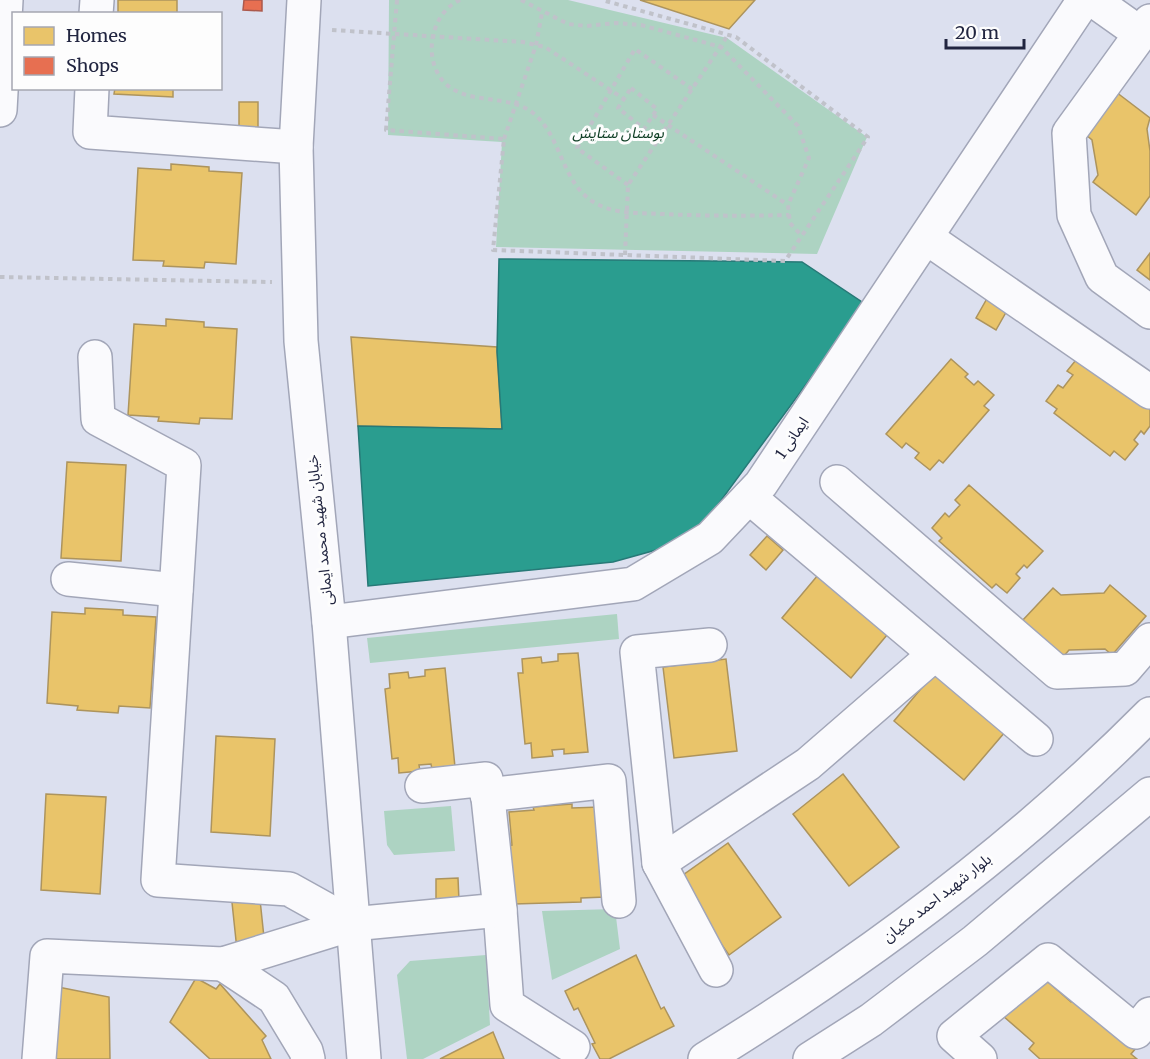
<svg xmlns="http://www.w3.org/2000/svg" width="1150" height="1059" viewBox="0 0 1150 1059" font-family="Merriweather,'Noto Sans Arabic',serif">
  <rect width="100%" height="100%" fill="#dce0ef"/>
  <g fill="#add3c2">
    <polygon points="389,0 568,0 727,38 867,137 817,254 496,247 502,142 388,135"/>
    <polygon points="617,614 619,639 370,663 367,638"/>
    <polygon points="451,806 455,851 394,855 387,845 384,811"/>
    <polygon points="615,909 620,949 552,980 542,911"/>
    <polygon points="486,955 490,1025 423,1059 407,1059 397,975 410,961"/>
  </g>
  <g fill="#e9c46a" stroke="#ad945d" stroke-width="1.5">
    <rect x="118" y="0" width="59" height="14"/>
    <polygon points="640,0 755,0 729,29"/>
    <polygon points="115,88 173,88 173,97 114,94"/>
    <polygon points="1116,92 1150,118 1147,129 1150,151 1150,196 1136,215 1093,182 1098,175 1092,140 1085,134"/>
    <rect x="239" y="102" width="19" height="27"/>
    <polygon points="171,164 209,167 209,171 242,173 236,264 205,262 204,268 163,266 164,261 133,260 138,168 171,170"/>
    <polygon points="1150,253 1150,280 1137,270"/>
    <polygon points="989,295 1009,307 996,330 976,318"/>
    <polygon points="166,319 204,322 204,327 237,329 232,419 200,418 199,424 158,421 159,417 128,415 134,324 166,326"/>
    <polygon points="351,337 497,347 502,429 358,426"/>
    <polygon points="1080,355 1150,409 1150,426 1144,434 1141,431 1134,440 1138,444 1125,460 1114,451 1110,456 1054,413 1057,409 1046,401 1058,385 1063,388 1073,375 1067,371"/>
    <polygon points="951,359 968,374 965,377 974,385 978,381 994,395 984,406 989,410 943,463 939,460 930,470 915,458 919,453 906,443 902,448 886,434"/>
    <polygon points="67,462 126,465 121,561 61,558"/>
    <polygon points="969,485 1043,551 1027,568 1024,565 1016,574 1020,578 1007,593 996,584 992,588 939,541 942,538 932,528 945,513 949,517 960,505 955,500"/>
    <polygon points="767,536 783,550 766,570 750,555"/>
    <polygon points="823,569 892,629 851,678 782,618"/>
    <polygon points="1110,585 1146,616 1112,655 1105,649 1069,650 1063,657 1022,621 1053,588 1061,595 1104,593"/>
    <polygon points="85,608 123,610 123,615 156,617 150,708 119,706 118,713 77,710 78,706 47,703 52,612 85,614"/>
    <polygon points="578,653 588,752 564,754 564,749 552,750 553,756 532,758 531,743 525,744 518,673 523,673 522,659 541,657 542,663 558,661 558,654"/>
    <polygon points="726,659 737,751 674,758 663,667"/>
    <polygon points="445,668 455,767 432,769 431,764 419,765 420,771 399,773 398,758 392,759 385,689 390,688 389,674 408,672 409,678 425,676 425,670"/>
    <polygon points="935,672 1005,732 964,780 894,721"/>
    <polygon points="216,736 275,739 270,836 211,832"/>
    <polygon points="843,774 899,847 849,886 793,814"/>
    <polygon points="46,794 106,797 100,894 41,890"/>
    <polygon points="572,804 572,808 600,807 605,897 581,898 581,902 514,904 506,846 512,845 509,812 534,810 533,807"/>
    <polygon points="728,843 781,917 729,955 676,880"/>
    <polygon points="458,878 459,901 436,901 436,879"/>
    <polygon points="259,890 265,947 237,950 231,893"/>
    <polygon points="636,955 661,1009 664,1007 674,1026 609,1059 600,1059 592,1044 595,1043 578,1008 574,1010 565,991"/>
    <polygon points="1039,974 1071,1002 1078,994 1137,1047 1131,1054 1137,1059 1040,1059 1029,1049 1034,1043 1003,1016"/>
    <polygon points="196,978 216,989 220,984 266,1036 262,1040 271,1059 210,1059 170,1022"/>
    <polygon points="58,987 109,997 110,1059 52,1059"/>
    <polygon points="493,1032 504,1059 440,1059"/>
  </g>
  <polygon fill="#e76f51" stroke="#ac594c" stroke-width="1.5" points="244,0 262,0 262,11 243,10"/>
  <polygon fill="#2a9d8f" stroke="#277977" stroke-width="1.5" points="499,259 802,262 865,304 692,540 613,562 368,586 358,426 502,429 497,352"/>
  <g fill="none" stroke-linecap="round" stroke-linejoin="round">
    <defs>
      <g id="minor">
        <polyline points="304,0 296,147 301,341 329,622 364,1059"/>
        <polyline points="1093,0 1141,34"/>
        <polyline points="96,14 97,0"/>
        <polyline points="1150,21 1069,133 1074,215 1102,277 1150,312"/>
        <polyline points="92,88 90,132 296,147"/>
        <polyline points="0,110 6,0"/>
        <polyline points="927,238 1150,392"/>
        <polyline points="95,357 98,419 184,465 158,880 289,889 352,924"/>
        <polyline points="837,482 1057,672 1125,669 1150,640"/>
        <polyline points="749,497 1036,739"/>
        <polyline points="68,579 176,590"/>
        <polyline points="329,622 633,584 710,538 761,484 1084,0"/>
        <polyline points="710,645 637,652 659,863 716,970"/>
        <polyline points="487,795 609,781 619,901"/>
        <polyline points="659,863 808,764 935,654"/>
        <polyline points="500,910 507,1005 573,1047"/>
        <polyline points="223,964 274,998 306,1051 308,1059"/>
        <polyline points="39,1059 47,956 223,964 352,924 500,910 486,779 422,786"/>
        <polyline points="980,1059 954,1036 1048,960 1136,1032 1150,1014"/>
      </g>
      <g id="major">
        <path d="M 705,1059 C 865,961 1018,847 1150,714"/>
        <polyline points="810,1059 871,1020 975,941 1150,794"/>
      </g>
    </defs>
    <use href="#minor" stroke="#a2a6b8" stroke-width="36"/>
    <use href="#major" stroke="#a2a6b8" stroke-width="36"/>
    <g stroke="#c0c2ca" stroke-width="4" stroke-dasharray="4.5 4.5" stroke-linecap="butt">
      <polyline points="397,0 386,130 504,139 493,250 785,261 868,137 736,37 602,0"/>
      <path d="M 460,0 C 430,13 421,62 447,85 C 471,105 509,94 533,113 C 563,137 561,187 599,205 C 618,214 641,213 662,214 C 704,216 747,216 789,215"/>
      <polyline points="521,0 568,24 586,26 616,23 641,25 721,47 798,126 809,158 788,205 790,223 802,236"/>
      <polyline points="332,30 523,42 545,47 624,99"/>
      <polygon points="631,88 657,109 644,129 618,108"/>
      <polyline points="653,115 788,205"/>
      <polyline points="504,139 536,45 542,13"/>
      <polyline points="628,185 577,148 635,49 692,89"/>
      <polyline points="625,255 628,185 728,35"/>
      <polyline points="0,277 272,282"/>
    </g>
    <use href="#minor" stroke="#fafafd" stroke-width="33"/>
    <use href="#major" stroke="#fafafd" stroke-width="33"/>
  </g>
  <g text-anchor="middle" stroke-width="6" stroke-linejoin="round" paint-order="stroke">
    <g font-size="15" font-style="italic" fill="#104026" stroke="#fdfdfd">
      <text x="618" y="138">بوستان ستایش</text>
    </g>
    <g font-size="15" fill="#212540" stroke="#fdfdfd">
      <text transform="translate(792 438) rotate(-56)" y="5">ایمانی 1</text>
      <text transform="translate(320 530) rotate(-96)" y="5">خیابان شهید محمد ایمانی</text>
      <text transform="translate(937 898) rotate(-38)" y="5">بلوار شهید احمد مکیان</text>
    </g>
  </g>
  <rect x="12" y="12" width="210" height="78" fill="#fdfdfd" stroke="#a5a7b1" stroke-width="1.5"/>
  <rect x="24" y="27" width="30" height="18" fill="#e9c46a" stroke="#a5a7b1" stroke-width="1.5"/>
  <text x="66" y="42" font-size="18" fill="#212540">Homes</text>
  <rect x="24" y="57" width="30" height="18" fill="#e76f51" stroke="#a5a7b1" stroke-width="1.5"/>
  <text x="66" y="72" font-size="18" fill="#212540">Shops</text>
  <path d="M946 39v9h78v-9" fill="none" stroke="#212540" stroke-width="3"/>
  <text x="955" y="39" font-size="18" fill="#212540" stroke="#fdfdfd" stroke-width="4.5" paint-order="stroke">20 m</text>
</svg>
